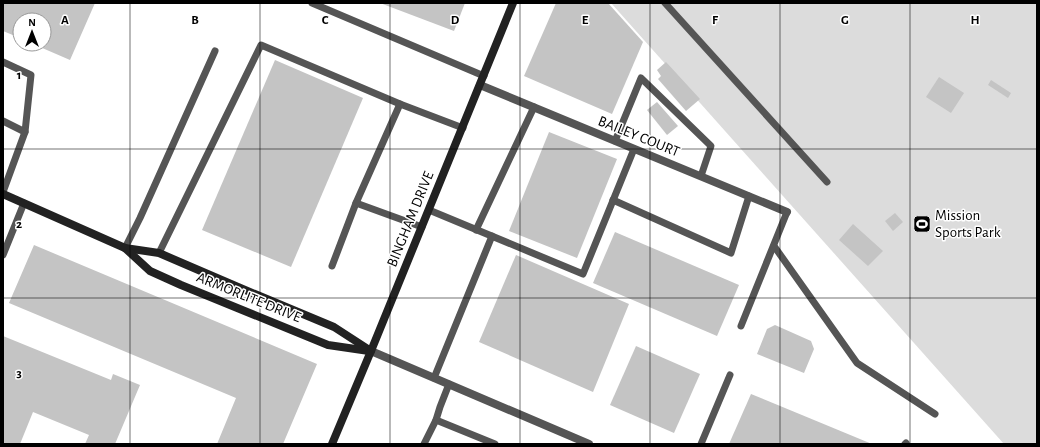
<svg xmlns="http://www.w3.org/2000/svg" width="1040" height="447" viewBox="0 0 1040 447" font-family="'Alegreya Sans',sans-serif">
  <rect width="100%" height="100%" fill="#fff"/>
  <polygon fill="#dcdcdc" points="611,3 1037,3 1037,444 1004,444"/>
  <g fill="#c4c4c4">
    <polygon points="3,3 95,3 70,60 33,44 44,44 44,20 20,20 20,38 3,31"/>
    <polygon points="380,3 465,3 454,31"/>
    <polygon points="556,3 608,3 643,42 612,114 524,76"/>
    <polygon points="275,60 363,98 291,267 202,230"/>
    <polygon points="666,62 700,99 686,111 658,79 661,76 657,70"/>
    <polygon points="939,77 964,93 951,113 926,97"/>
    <polygon points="991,80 1011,93 1008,98 988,85"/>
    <polygon points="657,102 678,126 667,135 647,110"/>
    <polygon points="549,132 617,159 577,258 509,231"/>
    <polygon points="895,213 903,222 893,231 885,221"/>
    <polygon points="853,224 883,251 868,266 839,240"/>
    <polygon points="615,232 739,285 717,336 593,283"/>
    <polygon points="34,245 317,364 283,444 217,444 236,398 9,303"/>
    <polygon points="516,255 629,304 593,392 479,342"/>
    <polygon points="775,325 811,341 814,349 804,373 757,354 767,329"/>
    <polygon points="3,336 111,380 113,374 140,385 115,444 85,444 89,435 33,412 20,444 3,444"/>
    <polygon points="636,346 700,374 674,433 610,405"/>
    <polygon points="751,394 814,420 872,444 729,444"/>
  </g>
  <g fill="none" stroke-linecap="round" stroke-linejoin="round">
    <g stroke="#555" stroke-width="7">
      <polyline points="312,3 484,76"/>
      <polyline points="665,3 827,182"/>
      <polyline points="3,62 31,75 25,132 3,192"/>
      <polyline points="3,121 25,132"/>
      <polyline points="615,141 641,78 711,146 701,176"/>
      <polyline points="613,200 731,253 749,196"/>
      <polyline points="356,203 400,104 463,128"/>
      <polyline points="429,210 583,274 634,149"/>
      <polyline points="476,230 534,107"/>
      <polyline points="774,246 857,363 935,414"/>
      <polyline points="125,248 140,218 215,51"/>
      <polyline points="159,253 261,45 400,104"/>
      <polyline points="3,255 24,203"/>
      <polyline points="332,266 356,203 422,227"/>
      <polyline points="741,326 787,212"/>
      <polyline points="434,378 492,236"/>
      <polyline points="436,420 495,444"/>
      <polyline points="424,444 436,420 440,407 449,384"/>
      <polyline points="701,444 730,375"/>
      <polyline points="905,444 906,443"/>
    </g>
    <g stroke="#555" stroke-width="8">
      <polyline points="480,85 787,212"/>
      <polyline points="371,351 589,444"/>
    </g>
    <g stroke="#222" stroke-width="8">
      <polyline points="3,194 125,248 159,253 238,287 334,327 371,351"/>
      <polyline points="125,248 150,271 181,285 328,345 369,351"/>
      <polyline points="332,444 371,351 513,3"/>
    </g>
  </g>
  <path fill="none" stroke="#000" stroke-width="1" stroke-opacity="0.55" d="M 130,3 L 130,444M 260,3 L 260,444M 390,3 L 390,444M 520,3 L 520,444M 650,3 L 650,444M 780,3 L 780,444M 910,3 L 910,444M 3,149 L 1037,149M 3,298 L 1037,298"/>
  <defs>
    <symbol id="stadium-square" viewBox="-11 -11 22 22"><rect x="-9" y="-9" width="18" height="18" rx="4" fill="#000" stroke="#fff"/><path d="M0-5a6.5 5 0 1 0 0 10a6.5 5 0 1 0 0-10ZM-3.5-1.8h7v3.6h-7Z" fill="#fff"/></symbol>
  </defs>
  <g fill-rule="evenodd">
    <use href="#stadium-square" x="912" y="214" width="20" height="20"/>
  </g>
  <g text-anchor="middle" stroke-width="3" stroke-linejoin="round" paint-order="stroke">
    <g font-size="15" fill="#000" stroke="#fff">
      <text transform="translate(639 136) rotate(22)" y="5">BAILEY COURT</text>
      <text transform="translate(410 219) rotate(-68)" y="5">BINGHAM DRIVE</text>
      <text transform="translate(249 297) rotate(22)" y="5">ARMORLITE DRIVE</text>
    </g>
    <g font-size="15" fill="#000" stroke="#fff" text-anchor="start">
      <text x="935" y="220">Mission<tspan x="935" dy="17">Sports Park</tspan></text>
    </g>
  </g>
  <g font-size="13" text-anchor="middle" font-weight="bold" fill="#000" stroke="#fff" stroke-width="3" stroke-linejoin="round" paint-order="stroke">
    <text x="65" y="24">A</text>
    <text x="195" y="24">B</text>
    <text x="325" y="24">C</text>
    <text x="455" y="24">D</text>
    <text x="585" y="24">E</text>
    <text x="715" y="24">F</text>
    <text x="845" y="24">G</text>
    <text x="975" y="24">H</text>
    <text x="19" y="79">1</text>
    <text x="19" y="228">2</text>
    <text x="19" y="377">3</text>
  </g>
  <rect width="1040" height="447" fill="none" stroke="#000000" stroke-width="8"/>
  <g transform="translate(32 32)"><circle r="19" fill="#ffffff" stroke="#999999"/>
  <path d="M0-3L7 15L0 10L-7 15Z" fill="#000000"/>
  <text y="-6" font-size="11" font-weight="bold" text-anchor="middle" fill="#000000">N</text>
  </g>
</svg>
